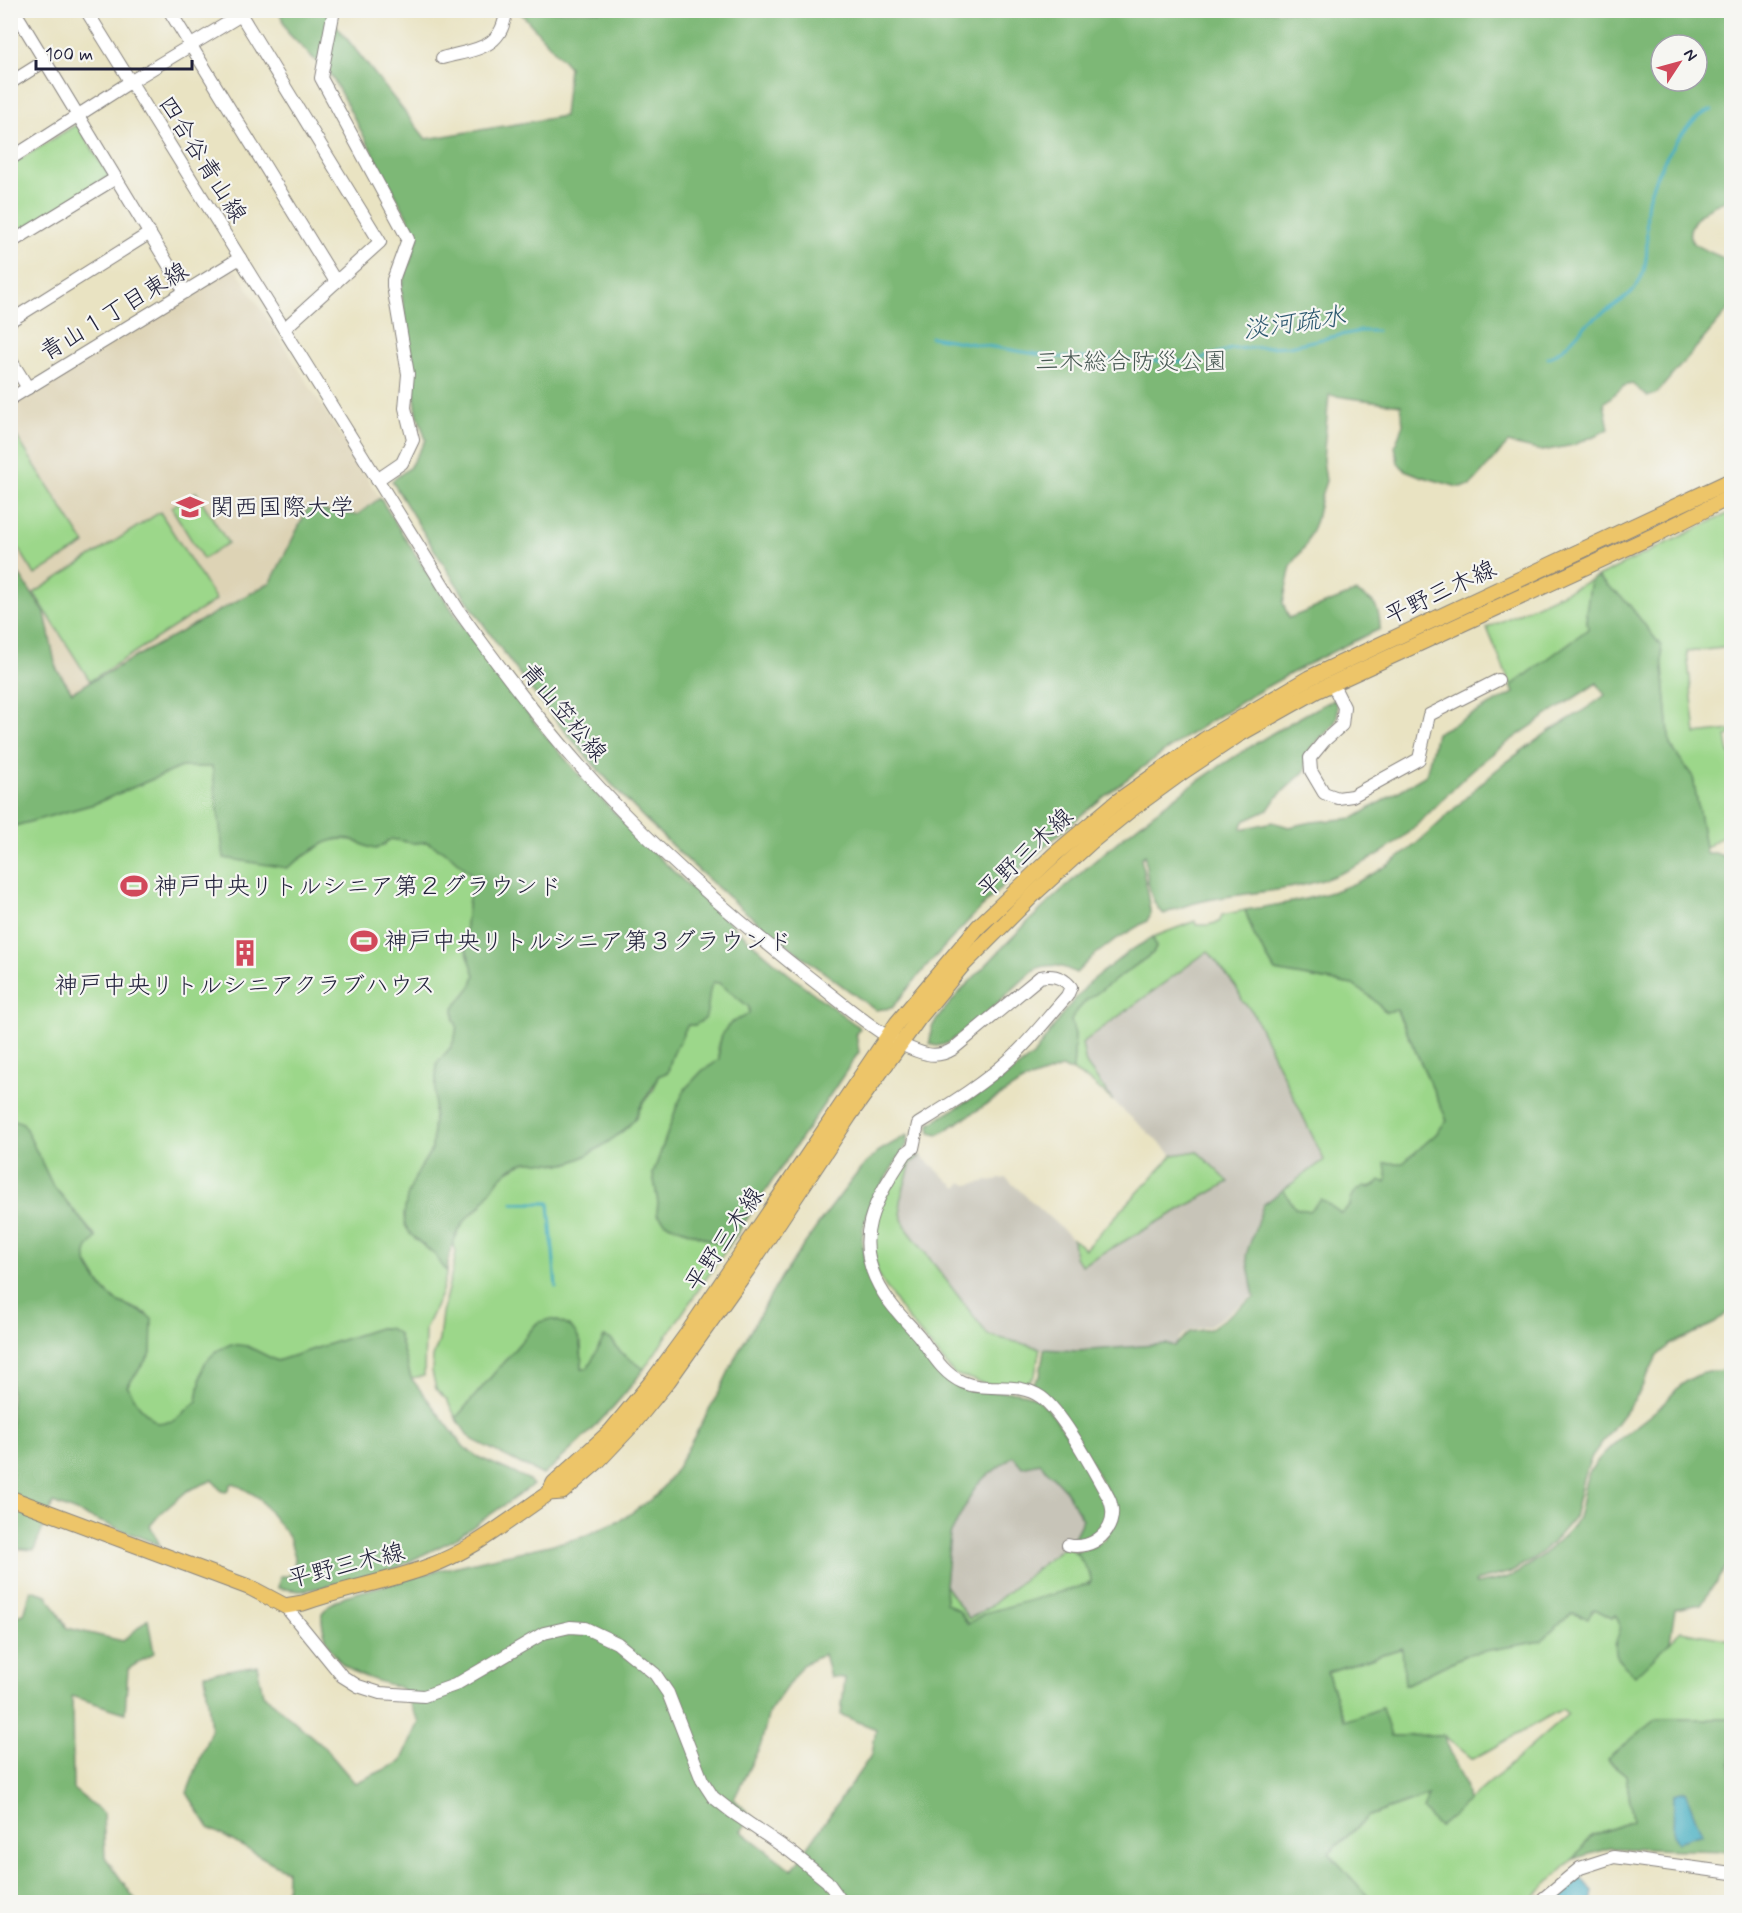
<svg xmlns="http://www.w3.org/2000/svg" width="1742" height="1913" viewBox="0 0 1742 1913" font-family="Mynerve,'Klee One',sans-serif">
  <rect width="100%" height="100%" fill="#f6f6f2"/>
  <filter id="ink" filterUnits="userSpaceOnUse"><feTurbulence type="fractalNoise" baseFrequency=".0167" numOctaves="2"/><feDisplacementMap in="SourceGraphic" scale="12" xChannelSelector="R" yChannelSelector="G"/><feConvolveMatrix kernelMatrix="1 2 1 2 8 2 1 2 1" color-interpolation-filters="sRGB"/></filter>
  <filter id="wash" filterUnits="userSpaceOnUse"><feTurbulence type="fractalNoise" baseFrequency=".008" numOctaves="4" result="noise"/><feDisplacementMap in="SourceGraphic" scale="24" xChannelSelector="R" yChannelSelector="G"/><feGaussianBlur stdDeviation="1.35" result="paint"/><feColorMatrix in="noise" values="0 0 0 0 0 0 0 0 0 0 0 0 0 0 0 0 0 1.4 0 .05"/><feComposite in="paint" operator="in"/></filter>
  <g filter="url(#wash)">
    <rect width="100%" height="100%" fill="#e9e3c2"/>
    <polygon fill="#ddd3b5" points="229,269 237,271 380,498 357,515 342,552 72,693 56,668 45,613 11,561 11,406"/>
    <g fill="#c7c4b8">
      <polygon points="1208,951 1236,987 1243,1002 1252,1011 1324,1161 1262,1205 1245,1255 1253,1296 1209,1326 1191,1330 1182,1335 1174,1346 1058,1351 1044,1349 988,1335 908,1230 902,1219 900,1201 911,1163 921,1156 957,1188 962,1182 967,1185 1006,1178 1073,1239 1075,1257 1228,1183 1197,1151 1173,1155 1113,1101 1086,1064 1082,1043"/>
      <polygon points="1014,1456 1040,1463 1064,1489 1084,1519 1072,1541 992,1605 969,1619 945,1585 950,1535 977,1484"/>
    </g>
    <g fill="#9cd78a" stroke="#5f7c62" stroke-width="1.5">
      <polygon points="77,124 109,176 20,231 11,216 11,165"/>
      <polygon points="15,434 85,544 35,575 11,536 10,437"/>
      <polygon points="196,492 228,543 203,559 171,507"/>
      <polygon points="160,512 216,600 90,681 34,593"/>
      <polygon points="1731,512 1731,647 1687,652 1696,734 1731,730 1731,735 1726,736 1729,753 1731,753 1731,830 1705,848 1693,777 1670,745 1661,646 1627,602 1597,577"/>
      <polygon points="1591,580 1586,612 1588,629 1511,686 1487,628"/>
      <polygon points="181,767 212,767 286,868 328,841 342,839 352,840 359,843 384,845 391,839 413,843 427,842 449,854 471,874 473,887 469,898 464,943 475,975 472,985 454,1008 454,1020 457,1026 455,1038 451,1047 437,1063 432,1149 422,1165 415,1239 435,1255 447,1272 441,1294 425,1329 424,1376 411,1378 398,1334 387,1328 379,1328 277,1361 247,1346 202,1370 197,1401 174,1421 157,1424 140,1407 127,1386 151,1353 146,1313 115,1300 103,1289 85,1259 86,1250 96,1237 52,1184 23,1123 11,1119 11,827 94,804"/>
      <path d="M 1245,910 L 1254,935 L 1275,971 L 1353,985 L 1371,997 L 1386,1012 L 1396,1009 L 1447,1120 L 1436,1134 L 1388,1178 L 1386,1183 C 1370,1187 1352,1186 1350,1206 L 1341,1213 L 1309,1211 L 1295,1208 L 1283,1190 L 1324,1160 L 1252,1011 L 1243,1002 L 1236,987 L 1208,951 L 1082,1043 L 1086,1064 L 1113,1101 L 1093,1083 L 1073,1071 L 1075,1035 L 1071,1021 L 1074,1014 L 1087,1000 L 1152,954 L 1156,948 L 1153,937 L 1195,921 L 1196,925 L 1208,925 L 1219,922 L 1222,915 Z"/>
      <path d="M 712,982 L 719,983 L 749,1007 L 749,1013 L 745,1017 L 735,1021 L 718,1044 L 719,1059 L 712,1065 L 703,1070 L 686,1088 L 677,1106 L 653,1174 L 658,1202 L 657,1214 L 666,1223 L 728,1247 L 644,1369 L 620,1352 L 612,1340 L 605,1337 L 588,1368 L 582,1368 L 581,1342 L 537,1323 L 456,1418 L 447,1400 L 436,1389 L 432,1371 L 433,1357 L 439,1340 L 442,1313 L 454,1264 L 456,1252 L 453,1242 L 465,1220 L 481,1206 L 492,1186 L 504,1173 L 522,1163 L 535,1161 L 564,1164 L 635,1119 L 643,1103 L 654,1089 L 658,1076 L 668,1072 C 671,1056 674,1052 681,1038 C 684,1033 684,1030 688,1025 L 695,1025 Z"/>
      <polygon points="1197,1151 1229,1182 1082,1265 1075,1257 1073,1239 1085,1249 1173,1155"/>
      <polygon points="921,1156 911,1163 900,1201 902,1219 908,1230 988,1335 1040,1348 1035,1375 1024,1386 990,1385 954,1374 907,1318 879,1277 870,1243 877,1211 906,1159"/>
      <path d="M 1065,1546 C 1077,1552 1090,1567 1091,1581 L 1085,1586 L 985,1613 L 968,1624 L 959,1611 L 946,1603 L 945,1585 L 969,1619 L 992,1605 Z"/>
      <path d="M 1595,1609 L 1612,1618 L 1615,1615 C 1623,1626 1621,1634 1614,1644 L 1635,1675 L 1681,1631 L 1731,1640 L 1731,1719 L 1656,1719 L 1607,1760 L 1626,1775 L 1633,1821 L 1591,1836 L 1573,1859 L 1529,1902 L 1373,1902 L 1329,1854 L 1369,1816 L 1429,1795 L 1423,1810 L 1439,1827 L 1568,1714 L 1562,1709 L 1473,1759 L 1443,1735 L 1391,1736 L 1344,1721 L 1327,1672 L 1403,1648 L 1405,1685 L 1468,1654 L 1541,1641 L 1572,1613 L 1581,1617 L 1589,1614 Z"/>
    </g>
    <g fill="#7db876" stroke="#506d58" stroke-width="1.5" fill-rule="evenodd">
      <path d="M 279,11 L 325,11 L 426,139 L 564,116 L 569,67 L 519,11 L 1731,11 L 1731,198 C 1723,202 1713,205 1706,210 C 1695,217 1682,234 1695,244 C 1705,252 1718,254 1728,261 L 1731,260 L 1731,307 L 1657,393 L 1648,397 L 1632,384 L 1624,386 L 1604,403 L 1609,429 L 1574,445 L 1542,451 L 1508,443 L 1470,486 L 1458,487 L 1420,476 L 1405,470 L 1398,463 L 1395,446 L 1403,424 L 1401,405 L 1329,395 L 1323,460 L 1326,481 L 1321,496 L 1316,520 L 1306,545 L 1291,566 L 1283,603 L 1289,618 L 1356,592 C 1375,602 1380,606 1380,629 C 1186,717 1026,842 892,1008 L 875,1010 C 822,970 766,932 717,887 C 640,819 569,742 509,660 C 466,602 429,542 392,481 L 409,468 L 426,440 L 417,413 L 401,288 L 418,237 L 332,77 L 288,33 ZM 1661,45 L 1697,45 L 1697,81 L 1661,81 Z"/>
      <path d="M 380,498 C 425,571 471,642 524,709 C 600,806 690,891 784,970 C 808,990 835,1009 860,1028 L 856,1033 L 859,1052 L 728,1247 L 666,1223 L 657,1214 L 658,1202 L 653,1174 L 677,1106 L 686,1088 L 703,1070 L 712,1065 L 719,1059 C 718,1043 721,1028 736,1020 C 742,1018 745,1017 749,1013 L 749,1007 L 719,983 L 713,982 C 707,993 710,1007 705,1019 L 695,1025 L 688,1025 C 684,1030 684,1033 681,1039 C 674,1052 671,1056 668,1072 L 658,1076 C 654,1087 648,1094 642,1104 C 639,1109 637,1115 634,1120 C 623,1134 581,1162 564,1164 C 550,1165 537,1159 523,1163 C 501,1170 494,1188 481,1205 C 477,1211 469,1214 465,1221 C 454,1236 448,1254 447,1272 L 435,1255 L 410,1234 L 405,1225 L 404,1215 L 407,1197 L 413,1182 L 422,1165 L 432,1149 L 437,1063 L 451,1047 L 455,1038 L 457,1026 L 454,1020 L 454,1008 L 472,985 L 475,975 L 464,943 L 469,898 L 473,887 L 471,874 L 449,854 L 427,842 L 413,843 L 391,839 L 376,849 C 365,848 361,842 350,839 C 327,835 305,856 287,868 L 224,858 L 212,767 L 181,767 L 94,804 L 11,827 L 10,561 L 45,613 L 56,668 L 72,692 L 271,582 L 309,506 L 333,513 L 357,515 Z"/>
      <path d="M 1597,577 L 1627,602 L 1661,646 L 1670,745 L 1693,777 L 1706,853 L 1715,853 L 1731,859 L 1731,1310 L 1715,1323 L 1670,1345 L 1657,1356 L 1639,1393 L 1592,1456 L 1583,1478 L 1574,1518 L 1555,1540 L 1531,1561 L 1512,1572 L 1476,1581 L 1475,1584 C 1487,1582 1504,1580 1515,1574 C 1530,1566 1570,1534 1577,1519 C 1584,1504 1581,1486 1590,1471 C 1607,1444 1638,1427 1661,1406 C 1674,1394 1678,1384 1696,1376 C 1706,1371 1720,1370 1731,1370 L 1731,1560 L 1701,1604 L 1675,1609 L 1670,1642 L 1635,1676 C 1630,1670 1621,1664 1617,1658 C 1608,1642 1628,1634 1615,1615 L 1612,1618 L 1595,1609 L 1592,1610 L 1588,1618 L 1572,1613 L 1541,1641 L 1468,1654 L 1405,1685 L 1402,1648 L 1327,1672 L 1344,1721 L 1382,1708 L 1391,1736 L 1443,1735 L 1465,1784 L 1468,1802 L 1439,1827 L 1423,1810 L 1428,1795 L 1369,1816 L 1329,1853 L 1373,1902 L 286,1902 L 287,1871 L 209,1828 L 187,1793 L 211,1730 L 205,1674 L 257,1665 L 263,1694 L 324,1747 L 355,1783 L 401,1762 L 419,1722 L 401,1688 C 370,1678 340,1675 327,1641 C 324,1633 321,1622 322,1613 L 329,1605 L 345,1596 L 444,1569 L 580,1538 L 624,1518 L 657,1495 L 675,1471 L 719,1392 L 737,1354 L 782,1276 L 823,1218 L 858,1172 L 869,1160 L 879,1151 L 907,1135 L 907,1145 C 892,1167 871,1199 864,1225 C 851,1279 910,1332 940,1370 C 952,1382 967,1391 984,1392 C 1002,1392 1017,1389 1034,1397 C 1050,1404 1104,1488 1108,1506 C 1109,1512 1108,1519 1106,1524 C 1100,1539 1087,1542 1072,1541 L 1083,1519 L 1064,1489 L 1040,1463 L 1022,1467 L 1013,1456 L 977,1484 L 950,1535 L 945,1585 L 946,1603 L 959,1611 L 968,1624 L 985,1613 L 1089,1584 L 1091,1581 L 1090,1574 L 1075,1551 L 1094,1546 L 1104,1539 L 1114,1523 L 1114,1503 L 1068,1423 L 1046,1397 L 1040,1392 L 1028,1387 L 1040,1376 L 1044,1349 L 1078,1351 L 1166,1344 L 1174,1346 L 1190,1332 L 1210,1329 L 1254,1297 L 1246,1255 L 1263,1205 L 1283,1190 L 1295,1208 L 1309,1211 L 1321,1199 L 1341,1213 L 1350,1206 C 1351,1195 1355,1190 1365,1186 L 1368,1188 L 1376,1185 L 1380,1181 L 1386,1182 L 1387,1178 L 1385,1163 L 1403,1163 L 1436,1134 L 1447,1120 L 1397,1010 L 1386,1012 L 1371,997 L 1353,985 L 1275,971 L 1254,935 L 1245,910 C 1314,899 1361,891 1416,844 C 1445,820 1470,791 1500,767 C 1516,755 1532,743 1548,732 C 1567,720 1588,709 1605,695 L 1597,683 C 1556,710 1515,735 1477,766 C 1453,786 1434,810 1411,830 C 1392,848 1366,863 1341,873 C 1285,898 1220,888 1164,914 C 1148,903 1146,872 1145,855 L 1141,858 L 1150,910 L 1150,915 L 1147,921 L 1113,941 L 1091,958 L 1076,973 C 1061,965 1051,963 1035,969 L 983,1016 L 948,1043 L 937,1046 L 930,1044 C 930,1039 930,1032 932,1027 C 943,1008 970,981 986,965 C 1087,857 1203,767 1334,699 C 1351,734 1300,735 1306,770 L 1276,798 L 1268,810 L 1244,821 L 1241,829 L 1273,822 L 1289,827 L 1312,822 L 1354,818 L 1426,775 L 1436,733 L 1514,693 L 1511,686 L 1588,629 L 1586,612 L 1591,580 ZM 824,1654 L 830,1677 L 845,1678 L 841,1715 L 876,1729 L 872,1754 L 792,1870 L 741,1831 L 752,1816 L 734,1799 L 761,1744 L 769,1712 L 802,1665 Z"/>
      <polygon points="1153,937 1156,948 1153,953 1087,1000 1074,1014 1071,1021 1075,1034 1073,1071 1061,1068 1022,1082 938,1135 930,1133 930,1124 999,1082 1033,1056 1064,1012 1090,982 1128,952"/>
      <path d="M 11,1119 L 23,1123 L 52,1184 L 96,1238 C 92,1242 87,1247 86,1253 C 83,1265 105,1293 114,1299 C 126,1307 141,1309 152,1319 L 151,1353 L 127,1386 L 140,1407 L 157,1423 L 174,1421 L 197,1401 L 202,1370 L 205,1363 L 216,1351 L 231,1344 L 247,1346 L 277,1361 L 379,1328 C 388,1328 392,1328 398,1334 L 411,1378 L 464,1447 L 478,1457 L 528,1479 L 533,1485 L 455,1539 L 396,1568 L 323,1587 L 300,1591 L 278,1588 L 280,1576 L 289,1576 L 294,1567 L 295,1557 L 289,1537 L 258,1497 L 234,1483 L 230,1485 L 229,1490 L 226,1492 L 221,1491 L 213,1480 L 187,1491 L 160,1514 L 150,1526 L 160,1545 L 53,1503 L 34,1550 L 11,1548 Z"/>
      <path d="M 550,1319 C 582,1326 580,1340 582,1368 L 588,1368 L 604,1337 L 612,1340 L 620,1352 L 644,1369 C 615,1409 580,1443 543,1475 L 473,1440 L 467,1434 L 456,1418 L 537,1323 Z"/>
      <polygon points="31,1590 47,1595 67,1628 123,1641 148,1619 154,1653 128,1669 125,1713 72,1696 73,1789 103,1813 105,1857 137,1902 11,1902 11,1617 24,1614"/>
      <polygon points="1656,1719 1731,1719 1731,1851 1610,1848 1573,1859 1591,1836 1633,1821 1626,1775 1607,1759"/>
    </g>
    <g fill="#41acc0" stroke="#32677e" stroke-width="1.5">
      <polygon points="1685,1791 1702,1834 1677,1842 1673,1835 1674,1794"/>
      <polygon points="1581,1878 1593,1892 1591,1902 1554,1902"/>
    </g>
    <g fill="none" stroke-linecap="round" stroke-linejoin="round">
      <g stroke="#41acc0" stroke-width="3">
        <polyline points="931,337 1055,357 1182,362 1198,360 1231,349 1289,346 1360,331 1377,331"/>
        <path d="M 1548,358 C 1564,351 1573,337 1586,325 C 1601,312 1630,300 1639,282 C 1653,256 1643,228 1648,201 C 1653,174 1685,118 1712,110"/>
        <polyline points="513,1203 549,1203 556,1287"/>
      </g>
    </g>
  </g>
  <g filter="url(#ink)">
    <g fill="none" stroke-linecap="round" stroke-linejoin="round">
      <defs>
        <g id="minor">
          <polyline points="14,10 185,292"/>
          <path d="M 86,10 L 459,611 C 497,664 536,716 579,765 C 653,849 736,921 824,989 C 852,1011 892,1046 927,1054 C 937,1056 945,1054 953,1049 L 1040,977 C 1053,974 1063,977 1071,987 L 1067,996 C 1048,1017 1031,1040 1010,1059 C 983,1084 950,1104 918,1124 L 913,1148 L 906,1153 C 875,1200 849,1240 884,1294 C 894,1310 907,1322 919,1336 C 932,1353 942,1373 962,1382 C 987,1393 1017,1380 1041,1397 C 1062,1412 1091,1466 1105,1491 C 1107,1495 1110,1499 1111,1504 C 1118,1530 1092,1551 1068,1545"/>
          <polyline points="169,10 336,282"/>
          <polyline points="334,10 321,78 408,239 393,280 393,286 408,374 405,408 413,440 402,463 377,480"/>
          <path d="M 442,58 C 474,49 503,50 506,10"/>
          <polyline points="10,83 45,61"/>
          <polyline points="10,159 130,82 241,15 380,242 284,329"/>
          <polyline points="10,243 116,178"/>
          <polyline points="10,321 150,233"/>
          <polyline points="10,359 28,388"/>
          <polyline points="10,399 240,258"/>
          <polyline points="1332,683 1344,707 1342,725 1324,741 1310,758 1311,771 1324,793 1338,798 1352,796 1419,759 1429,715 1498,680"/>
          <polyline points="285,1606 342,1676 358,1686 380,1693 424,1696 455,1685 544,1633 570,1627 585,1628 617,1643 655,1674 668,1693 702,1780 713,1797 732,1812 791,1852 827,1881 842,1902"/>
          <polyline points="1539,1902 1580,1868 1614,1857 1732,1873"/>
        </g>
        <g id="major">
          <polyline points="549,1493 562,1492 598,1461 633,1424 668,1381 747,1270 849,1116 919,1018 961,967 1034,894 1091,842 1129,811 1184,771 1238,735 1316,691 1657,534 1732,496"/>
          <path d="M 10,1498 L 251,1588 L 285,1606 L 303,1603 C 344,1588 387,1582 427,1567 C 472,1551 509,1520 549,1493 L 554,1483 L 611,1431 L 654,1379 L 687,1334 L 897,1023 L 978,927 L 1055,854 L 1118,801 L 1204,740 L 1309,678 L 1732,480"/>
        </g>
      </defs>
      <use href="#minor" stroke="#86827e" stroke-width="14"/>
      <use href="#major" stroke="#86827e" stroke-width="17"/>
      <use href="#minor" stroke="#fff" stroke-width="12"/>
      <use href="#major" stroke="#edc569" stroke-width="15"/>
    </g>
  </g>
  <defs>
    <symbol id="university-bare" viewBox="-9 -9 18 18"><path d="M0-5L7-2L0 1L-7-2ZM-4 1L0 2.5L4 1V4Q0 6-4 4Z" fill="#d1495b" stroke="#f6f6f2" stroke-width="2.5" paint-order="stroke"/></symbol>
    <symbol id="stadium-bare" viewBox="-9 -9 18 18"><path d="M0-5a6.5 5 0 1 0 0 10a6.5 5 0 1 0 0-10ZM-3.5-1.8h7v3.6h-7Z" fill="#d1495b" stroke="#f6f6f2" stroke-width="2.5" paint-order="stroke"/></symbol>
    <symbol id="building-bare" viewBox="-9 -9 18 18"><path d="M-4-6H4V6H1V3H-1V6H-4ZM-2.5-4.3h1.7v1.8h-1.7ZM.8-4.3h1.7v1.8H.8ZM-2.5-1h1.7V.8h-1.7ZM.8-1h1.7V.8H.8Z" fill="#d1495b" stroke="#f6f6f2" stroke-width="2.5" paint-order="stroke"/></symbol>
  </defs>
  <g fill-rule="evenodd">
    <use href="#university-bare" x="171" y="488" width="38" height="38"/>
    <use href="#stadium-bare" x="115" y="867" width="38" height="38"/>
    <use href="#stadium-bare" x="345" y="922" width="38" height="38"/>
    <use href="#building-bare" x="226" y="934" width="38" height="38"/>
  </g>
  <g text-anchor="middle" stroke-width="4.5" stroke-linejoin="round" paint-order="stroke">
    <g font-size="24" fill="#22223b" stroke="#f6f6f2">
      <text transform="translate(203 159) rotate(58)" y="8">四合谷青山線</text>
      <text transform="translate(114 311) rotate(-31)" y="8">青山１丁目東線</text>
      <text transform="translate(1440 592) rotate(-25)" y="8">平野三木線</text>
      <text transform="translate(564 712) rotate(50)" y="8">青山笠松線</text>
      <text transform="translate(1025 853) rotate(-43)" y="8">平野三木線</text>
      <text transform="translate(724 1239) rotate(-56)" y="8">平野三木線</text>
      <text transform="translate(346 1565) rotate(-14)" y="8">平野三木線</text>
    </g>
    <g font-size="24" fill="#475853" stroke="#f6f6f2">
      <text x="1131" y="369">三木総合防災公園</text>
    </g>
    <g font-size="24" fill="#22223b" stroke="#f6f6f2" text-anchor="start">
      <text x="210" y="515">関西国際大学</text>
      <text x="154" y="894">神戸中央リトルシニア第２グラウンド</text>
      <text x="384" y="949">神戸中央リトルシニア第３グラウンド</text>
      <text x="245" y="993" text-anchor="middle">神戸中央リトルシニアクラブハウス</text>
    </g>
    <g font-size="26" font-style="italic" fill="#2e5970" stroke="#f6f6f2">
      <text transform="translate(1294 322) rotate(-8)" y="9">淡河疏水</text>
    </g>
  </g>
  <rect width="1742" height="1913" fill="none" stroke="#f6f6f2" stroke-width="36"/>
  <g transform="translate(1679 63) rotate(54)"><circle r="28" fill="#f6f6f2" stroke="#a1a1a9" stroke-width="1.5"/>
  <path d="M0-4.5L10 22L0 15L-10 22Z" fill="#d1495b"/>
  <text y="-9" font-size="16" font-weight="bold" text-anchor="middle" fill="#22223b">N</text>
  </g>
  <path d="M36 60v9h156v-9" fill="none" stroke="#22223b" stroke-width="3"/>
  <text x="45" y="60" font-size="18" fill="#22223b" stroke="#f6f6f2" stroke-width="4.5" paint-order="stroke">100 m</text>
</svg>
